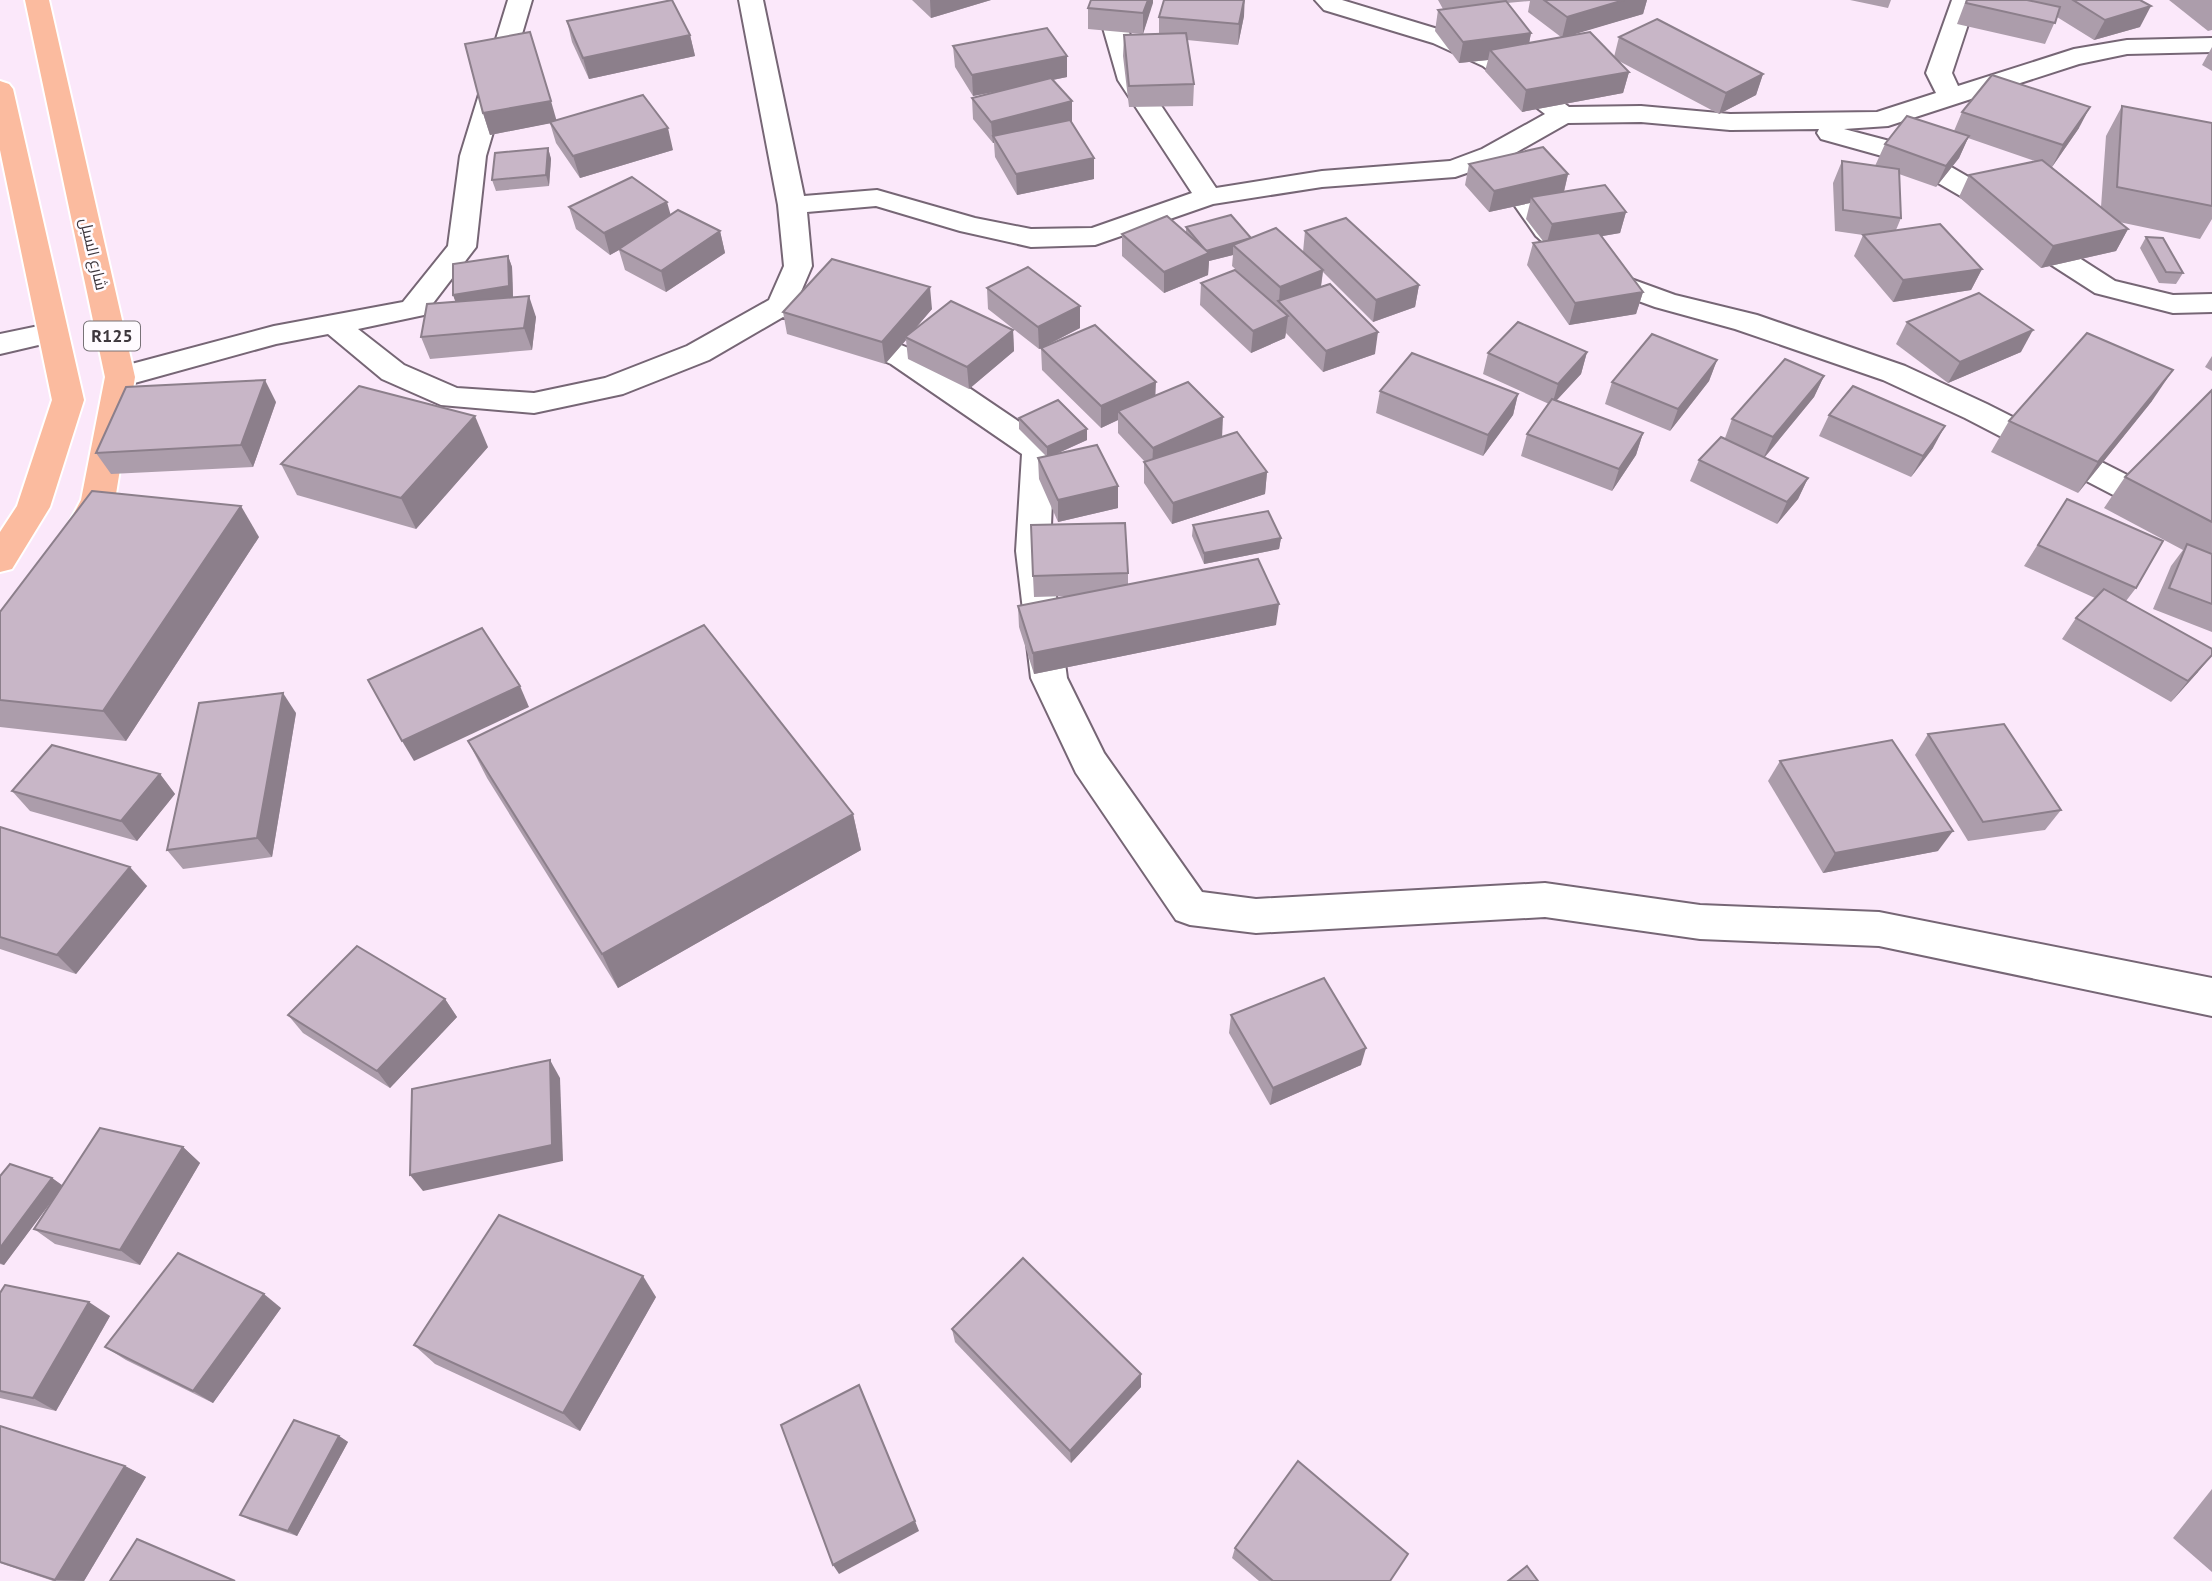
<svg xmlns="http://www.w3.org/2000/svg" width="2212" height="1581" viewBox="0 0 2212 1581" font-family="'PT Sans',Cairo,sans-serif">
  <rect width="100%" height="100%" fill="#fbe8fa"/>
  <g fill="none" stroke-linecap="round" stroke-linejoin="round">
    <defs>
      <g id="street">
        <polygon points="508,0 532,0 486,156 476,247 424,315 358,329 404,365 457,388 534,393 605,378 687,346 769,300 784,266 778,205 739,0 763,0 804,196 877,190 975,218 1031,229 1092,228 1192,193 1118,80 1095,0 1119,0 1144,80 1216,188 1322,171 1450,161 1482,149 1545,114 1483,66 1433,43 1324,10 1315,0 1342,0 1451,33 1501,56 1569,107 1641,106 1730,114 1877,112 1936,93 1926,73 1952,0 1976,0 1952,73 1958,86 2074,49 2127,40 2212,38 2212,52 2127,54 2079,64 1888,126 1844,129 1920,149 1984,186 2059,245 2115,281 2173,295 2212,294 2212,312 2173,313 2095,293 2039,257 1964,198 1900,161 1821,139 1817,133 1819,129 1730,130 1641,122 1568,123 1508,157 1556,224 1609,271 1675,295 1757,315 1905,366 1987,404 2212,518 2212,544 2200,540 1965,418 1883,380 1735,329 1655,307 1589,283 1536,236 1487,166 1455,177 1322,187 1213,204 1095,245 1031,247 960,231 876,206 807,212 812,266 797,301 913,350 1049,442 1054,450 1050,551 1067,678 1104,753 1202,892 1256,899 1545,883 1700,905 1879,912 2212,978 2212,1016 1879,946 1700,939 1545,917 1256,933 1190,925 1176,920 1076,773 1031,678 1016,551 1022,454 891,364 783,317 709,360 623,394 534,413 441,405 382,379 328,334 276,344 120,387 109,384 105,377 109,370 274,326 403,302 448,246 460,156"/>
        <polygon points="53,323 64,325 68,332 64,339 0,354 0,334"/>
      </g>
      <g id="primary">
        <polygon points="25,0 49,0 135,377 115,500 89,548 77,552 65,548 60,540 81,500 105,377"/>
        <polygon points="0,81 9,84 13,89 84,400 50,507 12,569 0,572 0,532 17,506 52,400 0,150"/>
      </g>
    </defs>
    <use href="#street" stroke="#766675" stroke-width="4"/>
    <use href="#primary" stroke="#fff" stroke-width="4"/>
    <use href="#street" fill="#fff" fill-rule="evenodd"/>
    <use href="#primary" fill="#fbbb9f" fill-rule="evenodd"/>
  </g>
  <g fill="#ac9dab" fill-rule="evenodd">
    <polygon points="912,0 991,0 931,18"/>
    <polygon points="1091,0 1153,0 1143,34 1088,29 1088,8"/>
    <polygon points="1164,0 1245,0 1244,16 1238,45 1187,40 1194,84 1193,106 1129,107 1123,56 1124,35 1159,34 1159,17"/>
    <path d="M 1438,0 L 1647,0 L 1643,14 L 1566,36 L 1614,57 L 1619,37 L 1763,74 L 1756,95 L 1719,114 L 1617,60 L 1629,72 L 1623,93 L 1522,112 L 1485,71 L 1488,60 L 1459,63 L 1435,31 L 1438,10 L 1458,7 L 1443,9 ZM 1530,1 L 1528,12 L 1561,37 L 1529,43 L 1531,33 L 1507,3 Z"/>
    <polygon points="1850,0 1891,0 1888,8"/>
    <polygon points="1966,0 2140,0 2140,27 2094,40 2057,17 2045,44 1957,24"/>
    <polygon points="2169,0 2212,0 2212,30 2208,31"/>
    <polygon points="567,21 690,35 695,56 589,79 572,42"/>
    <polygon points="953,46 1067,77 1053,80 1072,122 1071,123 1094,158 1094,179 1017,195 995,157 994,143 993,143 973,119 972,98 1005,90 973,96 955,67"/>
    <polygon points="2212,47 2212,71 2202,65"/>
    <polygon points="2122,106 2212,123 2212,219 2200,239 2119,222 2128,229 2116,251 2041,268 1959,197 1969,175 2035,161 1968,138 1959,158 1936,187 1899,174 1901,218 1896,230 1982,269 1971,290 1893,302 1854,256 1863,235 1835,231 1833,183 1842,161 1875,166 1885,144 1954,131 1962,112 2079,128 2052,167 2101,207 2106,136"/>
    <polygon points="483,113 556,120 673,150 580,178 556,143 550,123 490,135"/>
    <polygon points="548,148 551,159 549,186 496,191 492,180"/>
    <polygon points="1469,164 1568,174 1564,192 1626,212 1620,233 1602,236 1643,292 1636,314 1569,325 1527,265 1533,243 1543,241 1526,219 1530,203 1489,212 1465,185"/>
    <polygon points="569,207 671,215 720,231 725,253 666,292 625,270 619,250 610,255 576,229"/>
    <polygon points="1186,227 1251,238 1303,252 1305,231 1419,285 1415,307 1373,322 1323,272 1321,287 1375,354 1323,372 1286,333 1285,338 1251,353 1200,305 1201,283 1267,299 1232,266 1233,255 1209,261 1208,275 1164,293 1122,256 1122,234 1186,233"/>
    <polygon points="2146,237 2183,273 2176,284 2159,283 2140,248"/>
    <polygon points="508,256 512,267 513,297 536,317 532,350 430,359 421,337 456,302 453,295"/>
    <polygon points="987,288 1080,328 1044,347 1155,395 1222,437 1267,472 1265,494 1172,524 1144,483 1144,462 1145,462 1118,433 1118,420 1101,428 1042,370 1041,348 1039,349 988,309"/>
    <polygon points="932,309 914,330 1013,330 1014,351 969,389 908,359 906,340 885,364 787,334 783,312"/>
    <polygon points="1907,322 2021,352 1948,383 1896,344"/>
    <polygon points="1587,352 1581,374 1557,400 1643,433 1636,455 1612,491 1521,456 1527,434 1549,404 1483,374 1488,353"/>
    <polygon points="2212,356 2212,371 2205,367"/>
    <polygon points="1717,360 1709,381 1670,431 1605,404 1612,382"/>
    <polygon points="1824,376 1814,397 1765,457 1808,478 1798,499 1777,524 1690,481 1699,460 1725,438 1732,419"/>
    <polygon points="2212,390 2212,632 2153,609 2171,566 2183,550 2104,508 2125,477"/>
    <polygon points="1380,391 1518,394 1513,415 1483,456 1376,413"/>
    <polygon points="2152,401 2078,493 1991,452 2009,421"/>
    <polygon points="276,402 253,467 111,474 96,453"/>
    <polygon points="1829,415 1933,448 1911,477 1819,436"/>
    <polygon points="1019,418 1087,429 1087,440 1054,455 1118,508 1058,522 1039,479 1038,458 1046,456 1019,429"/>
    <polygon points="488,447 416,529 297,495 281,464"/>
    <polygon points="2067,499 2136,588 2126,601 2198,672 2171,702 2062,639 2076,618 2095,598 2024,566"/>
    <polygon points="1193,525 1281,538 1279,549 1204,564 1192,536"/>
    <polygon points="259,537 126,741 0,727 0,612"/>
    <polygon points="1128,573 1128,584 1276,625 1034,674 1019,627 1018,606 1068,596 1034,597 1033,576"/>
    <polygon points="296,713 272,857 183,869 167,850"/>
    <polygon points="1928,734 2061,810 2045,830 1968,841 1915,755"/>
    <polygon points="468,741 853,814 861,850 618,988 487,778"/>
    <polygon points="1780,761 1938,851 1823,873 1768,781"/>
    <polygon points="160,774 175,794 137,841 30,811 12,791"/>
    <polygon points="0,827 147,886 76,974 0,949"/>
    <polygon points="445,999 457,1017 390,1088 303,1033 288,1015"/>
    <polygon points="1231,1015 1361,1065 1270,1105 1229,1033"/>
    <polygon points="183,1147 200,1163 140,1265 55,1244 34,1229 56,1195 4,1265 0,1264 0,1176 52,1178 62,1185"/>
    <polygon points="0,1293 110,1316 56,1411 0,1398"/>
    <polygon points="656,1297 580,1431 435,1364 414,1345"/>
    <polygon points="281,1308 213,1403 126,1360 105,1347"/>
    <polygon points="952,1329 1141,1374 1141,1387 1071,1463 955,1342"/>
    <polygon points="0,1426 125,1466 146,1477 84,1581 53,1581 0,1563"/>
    <polygon points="339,1436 348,1442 297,1536 250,1520 240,1515"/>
    <polygon points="2212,1489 2212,1572 2173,1538"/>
    <polygon points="1235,1548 1390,1581 1259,1581 1232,1558"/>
  </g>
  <g fill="#8c7f8b">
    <polygon points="930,0 991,0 931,18"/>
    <polygon points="1148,0 1153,0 1153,3 1143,34 1143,13"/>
    <polygon points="1244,0 1244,16 1238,45 1239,24"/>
    <polygon points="1624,0 1647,0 1643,14 1562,38 1567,17"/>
    <polygon points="2151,6 2140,27 2094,40 2105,20"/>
    <polygon points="1531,33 1527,54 1490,50 1488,60 1459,63 1463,42"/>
    <polygon points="690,35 695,56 589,79 583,58"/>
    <polygon points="1067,56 1067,77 973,96 972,75"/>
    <polygon points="1629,72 1623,93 1522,112 1526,90"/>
    <polygon points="1763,74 1756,95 1719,114 1726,93"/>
    <polygon points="551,101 557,122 490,135 483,113"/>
    <polygon points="1072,101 1072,122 997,142 993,136 994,143 993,143 991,122"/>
    <polygon points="2090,107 2079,128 2052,167 2063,145"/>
    <polygon points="668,128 673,150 580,178 573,156"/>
    <polygon points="1969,136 1959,158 1936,187 1946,166"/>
    <polygon points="548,148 551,159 549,186 546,175"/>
    <polygon points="1094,158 1094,179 1017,195 1016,174"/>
    <polygon points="1568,174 1563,195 1531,197 1530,203 1489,212 1494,191"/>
    <polygon points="667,202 673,223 619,249 619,250 610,255 604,233"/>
    <polygon points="1626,212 1620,233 1546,246 1552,224"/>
    <polygon points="2128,229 2116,251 2041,268 2053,246"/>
    <polygon points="720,231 725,253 666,292 661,271"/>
    <polygon points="1251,239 1233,245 1233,255 1209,261 1208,275 1164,293 1164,272 1206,251"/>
    <polygon points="508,256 512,267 513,297 457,306 453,295"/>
    <polygon points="1982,269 1971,290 1893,302 1903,280"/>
    <polygon points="1323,270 1320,292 1279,302 1280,287"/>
    <polygon points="1419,285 1415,307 1373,322 1376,300"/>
    <polygon points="930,287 932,309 907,338 905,337 906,340 885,364 882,342"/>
    <polygon points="1643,292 1636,314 1569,325 1575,303"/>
    <polygon points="529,296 536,317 532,350 524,328"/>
    <polygon points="1080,306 1080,328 1039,349 1038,327"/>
    <polygon points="1288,316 1285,338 1251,353 1253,331"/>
    <polygon points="1013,330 1014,351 969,389 967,367"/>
    <polygon points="2033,330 2021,352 1948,383 1960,362"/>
    <polygon points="1378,332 1375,354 1323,372 1326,351"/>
    <polygon points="1587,352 1581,374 1552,405 1558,384"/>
    <polygon points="1717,360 1709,381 1670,431 1678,409"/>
    <polygon points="2173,370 2152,401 2078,493 2098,462"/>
    <polygon points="1824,376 1814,397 1763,459 1773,437"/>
    <polygon points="265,380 276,402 253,467 241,445"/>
    <polygon points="1156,382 1155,404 1118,411 1118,420 1101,428 1101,406"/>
    <polygon points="1518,394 1513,415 1483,456 1488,435"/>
    <polygon points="475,416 488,447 416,529 401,498"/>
    <polygon points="1223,417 1222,438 1152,469 1153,448"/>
    <polygon points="1945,426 1933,448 1911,477 1923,456"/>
    <polygon points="1087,429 1087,440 1047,458 1047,447"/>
    <polygon points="1643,433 1636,455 1612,491 1619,469"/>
    <polygon points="1267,472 1265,494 1172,524 1173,503"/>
    <polygon points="1808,478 1798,499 1777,524 1787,502"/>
    <polygon points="1118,486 1118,508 1058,522 1058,500"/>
    <polygon points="241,506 259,537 126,741 103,711"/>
    <polygon points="1281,538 1279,549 1204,564 1204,553"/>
    <polygon points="1279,604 1276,625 1034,674 1033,653"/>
    <polygon points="2212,655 2198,672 2171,702 2188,681"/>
    <polygon points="520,686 529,707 414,761 402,741"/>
    <polygon points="283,693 296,713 272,857 257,838"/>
    <polygon points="160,774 175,794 137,841 121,821"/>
    <polygon points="853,814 861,850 618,988 602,954"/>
    <polygon points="1953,831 1938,851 1823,873 1835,853"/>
    <polygon points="130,867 147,886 76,974 57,955"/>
    <polygon points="445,999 457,1017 390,1088 377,1071"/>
    <polygon points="1366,1048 1361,1065 1270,1105 1273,1088"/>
    <polygon points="550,1060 560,1078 563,1161 423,1191 410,1175"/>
    <polygon points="183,1147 200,1163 140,1265 120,1250"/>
    <polygon points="52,1178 63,1186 4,1265 0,1263 0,1248"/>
    <polygon points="643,1276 656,1297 580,1431 563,1413"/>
    <polygon points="264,1294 281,1308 213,1403 193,1391"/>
    <polygon points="89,1302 110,1316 56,1411 33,1398"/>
    <polygon points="1141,1374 1141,1387 1071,1463 1070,1451"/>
    <polygon points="339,1436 348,1442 297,1536 288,1531"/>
    <polygon points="125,1466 146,1477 84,1581 55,1580"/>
    <polygon points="915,1521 919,1531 839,1574 833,1565"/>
  </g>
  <g fill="#c8b6c7" stroke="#8c7f8b" stroke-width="2">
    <polygon points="672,0 690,35 583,58 567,21"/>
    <polygon points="1091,0 1148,0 1143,13 1088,8"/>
    <polygon points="1164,0 1244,0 1239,24 1159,17"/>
    <polygon points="1544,0 1624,0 1567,17"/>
    <polygon points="1967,0 2027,0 2060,7 2055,23 1966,3"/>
    <polygon points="2073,0 2140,0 2151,6 2105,20"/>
    <polygon points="1506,1 1531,33 1463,42 1438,10"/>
    <polygon points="1657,19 1763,74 1726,93 1619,37"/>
    <polygon points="1047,28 1067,56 972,75 953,46"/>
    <polygon points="530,32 551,101 483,113 465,44"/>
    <polygon points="1590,32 1629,72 1526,90 1490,50"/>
    <polygon points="1186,33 1194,84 1129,86 1124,35"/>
    <polygon points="1992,75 2090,107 2063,145 1962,112"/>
    <polygon points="1051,78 1072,101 991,122 972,98"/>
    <polygon points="643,95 668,128 573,156 550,122"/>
    <polygon points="2122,106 2212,123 2212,206 2117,187"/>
    <polygon points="1907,116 1969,136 1946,166 1885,144"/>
    <polygon points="1070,120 1094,158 1016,174 993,136"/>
    <polygon points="1543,147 1568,174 1494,191 1469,164"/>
    <polygon points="548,148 546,175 492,180 495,153"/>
    <polygon points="2042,160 2128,229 2053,246 1969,175"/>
    <polygon points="1842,161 1899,169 1901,218 1843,210"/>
    <polygon points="632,177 667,202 604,233 569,207"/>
    <polygon points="1605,185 1626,212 1552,224 1531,197"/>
    <polygon points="678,210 720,231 661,271 619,249"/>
    <polygon points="1231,215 1251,238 1206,251 1186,227"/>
    <polygon points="1167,216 1209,253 1164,272 1122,234"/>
    <polygon points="1346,218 1419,285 1376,300 1305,231"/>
    <polygon points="1940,224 1982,269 1903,280 1863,235"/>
    <polygon points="1276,228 1323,270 1280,287 1233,245"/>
    <polygon points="1599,233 1643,292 1575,303 1533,243"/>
    <polygon points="2146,237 2163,238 2183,273 2166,272"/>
    <polygon points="508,256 509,286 453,295 453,264"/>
    <polygon points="832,259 930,287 882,342 783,312"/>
    <polygon points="1028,267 1080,306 1038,327 987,288"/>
    <polygon points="1235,270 1288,316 1253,331 1201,283"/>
    <polygon points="1330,284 1378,332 1326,351 1278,301"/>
    <polygon points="1979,293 2033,330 1960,362 1907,322"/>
    <polygon points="529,296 524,328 421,337 427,304"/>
    <polygon points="951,301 1013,330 967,367 905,337"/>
    <polygon points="1518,322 1587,352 1558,384 1488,353"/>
    <polygon points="1095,325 1156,382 1101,406 1041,348"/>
    <polygon points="2087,333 2173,370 2098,462 2009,421"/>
    <polygon points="1652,334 1717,360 1678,409 1612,382"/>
    <polygon points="1412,353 1518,394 1488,435 1380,391"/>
    <polygon points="1785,359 1824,376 1773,437 1732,419"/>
    <polygon points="265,380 241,445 96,453 126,387"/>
    <polygon points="1188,382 1223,417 1153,448 1118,411"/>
    <polygon points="359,386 475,416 401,498 281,464"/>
    <polygon points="1853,386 1945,426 1923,456 1829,415"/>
    <polygon points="2212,390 2212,522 2125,477"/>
    <polygon points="1552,399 1643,433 1619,469 1527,434"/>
    <polygon points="1058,400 1087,429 1047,447 1019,418"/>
    <polygon points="1237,432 1267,472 1173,503 1144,462"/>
    <polygon points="1721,437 1808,478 1787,502 1699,460"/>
    <polygon points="1097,445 1118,486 1058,500 1038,458"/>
    <polygon points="92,491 241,506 103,711 0,700 0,612"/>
    <polygon points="2067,499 2163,541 2136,588 2038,545"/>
    <polygon points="1268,511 1281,538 1204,553 1193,525"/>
    <polygon points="1125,523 1128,573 1033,576 1031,525"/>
    <polygon points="2187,544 2212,554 2212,604 2169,588"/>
    <polygon points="1258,559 1279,604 1033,653 1018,606"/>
    <polygon points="2104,589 2212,649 2212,655 2188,681 2076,618"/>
    <polygon points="704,625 853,814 602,954 468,741"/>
    <polygon points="482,628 520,686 402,741 368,680"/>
    <polygon points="283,693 257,838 167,850 199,703"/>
    <polygon points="2004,724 2061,810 1983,822 1928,734"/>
    <polygon points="1892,740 1953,831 1835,853 1780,761"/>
    <polygon points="52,745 160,774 121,821 12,791"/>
    <polygon points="0,827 130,867 57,955 0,937"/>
    <polygon points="357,946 445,999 377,1071 288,1015"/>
    <polygon points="1324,978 1366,1048 1273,1088 1231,1015"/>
    <polygon points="550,1060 552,1145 410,1175 412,1089"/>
    <polygon points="100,1128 183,1147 120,1250 34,1229"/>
    <polygon points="10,1164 52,1178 0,1248 0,1176"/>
    <polygon points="499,1215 643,1276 563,1413 414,1345"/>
    <polygon points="178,1253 264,1294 193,1391 105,1347"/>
    <polygon points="1023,1258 1141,1374 1070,1451 952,1329"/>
    <polygon points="5,1285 89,1302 33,1398 0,1391 0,1293"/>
    <polygon points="859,1385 915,1521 833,1565 781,1425"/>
    <polygon points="294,1420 339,1436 288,1531 240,1515"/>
    <polygon points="0,1426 125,1466 55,1580 0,1562"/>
    <polygon points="1298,1461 1408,1554 1390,1581 1273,1581 1235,1548"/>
    <polygon points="137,1539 235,1581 110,1581"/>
    <polygon points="1527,1566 1538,1581 1508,1581"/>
  </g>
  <g text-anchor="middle" stroke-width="5" stroke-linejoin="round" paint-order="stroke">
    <g font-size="16" fill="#3e373d" stroke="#fffbff">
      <text transform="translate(94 254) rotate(77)" y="6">شارع السبل</text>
    </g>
    <rect fill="#fffbff" stroke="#787277" stroke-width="2" x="84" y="321.5" width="56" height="29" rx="5"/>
    <g font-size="18" font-weight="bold" fill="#3e373d">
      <text x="112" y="342">R125</text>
    </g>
  </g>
</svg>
